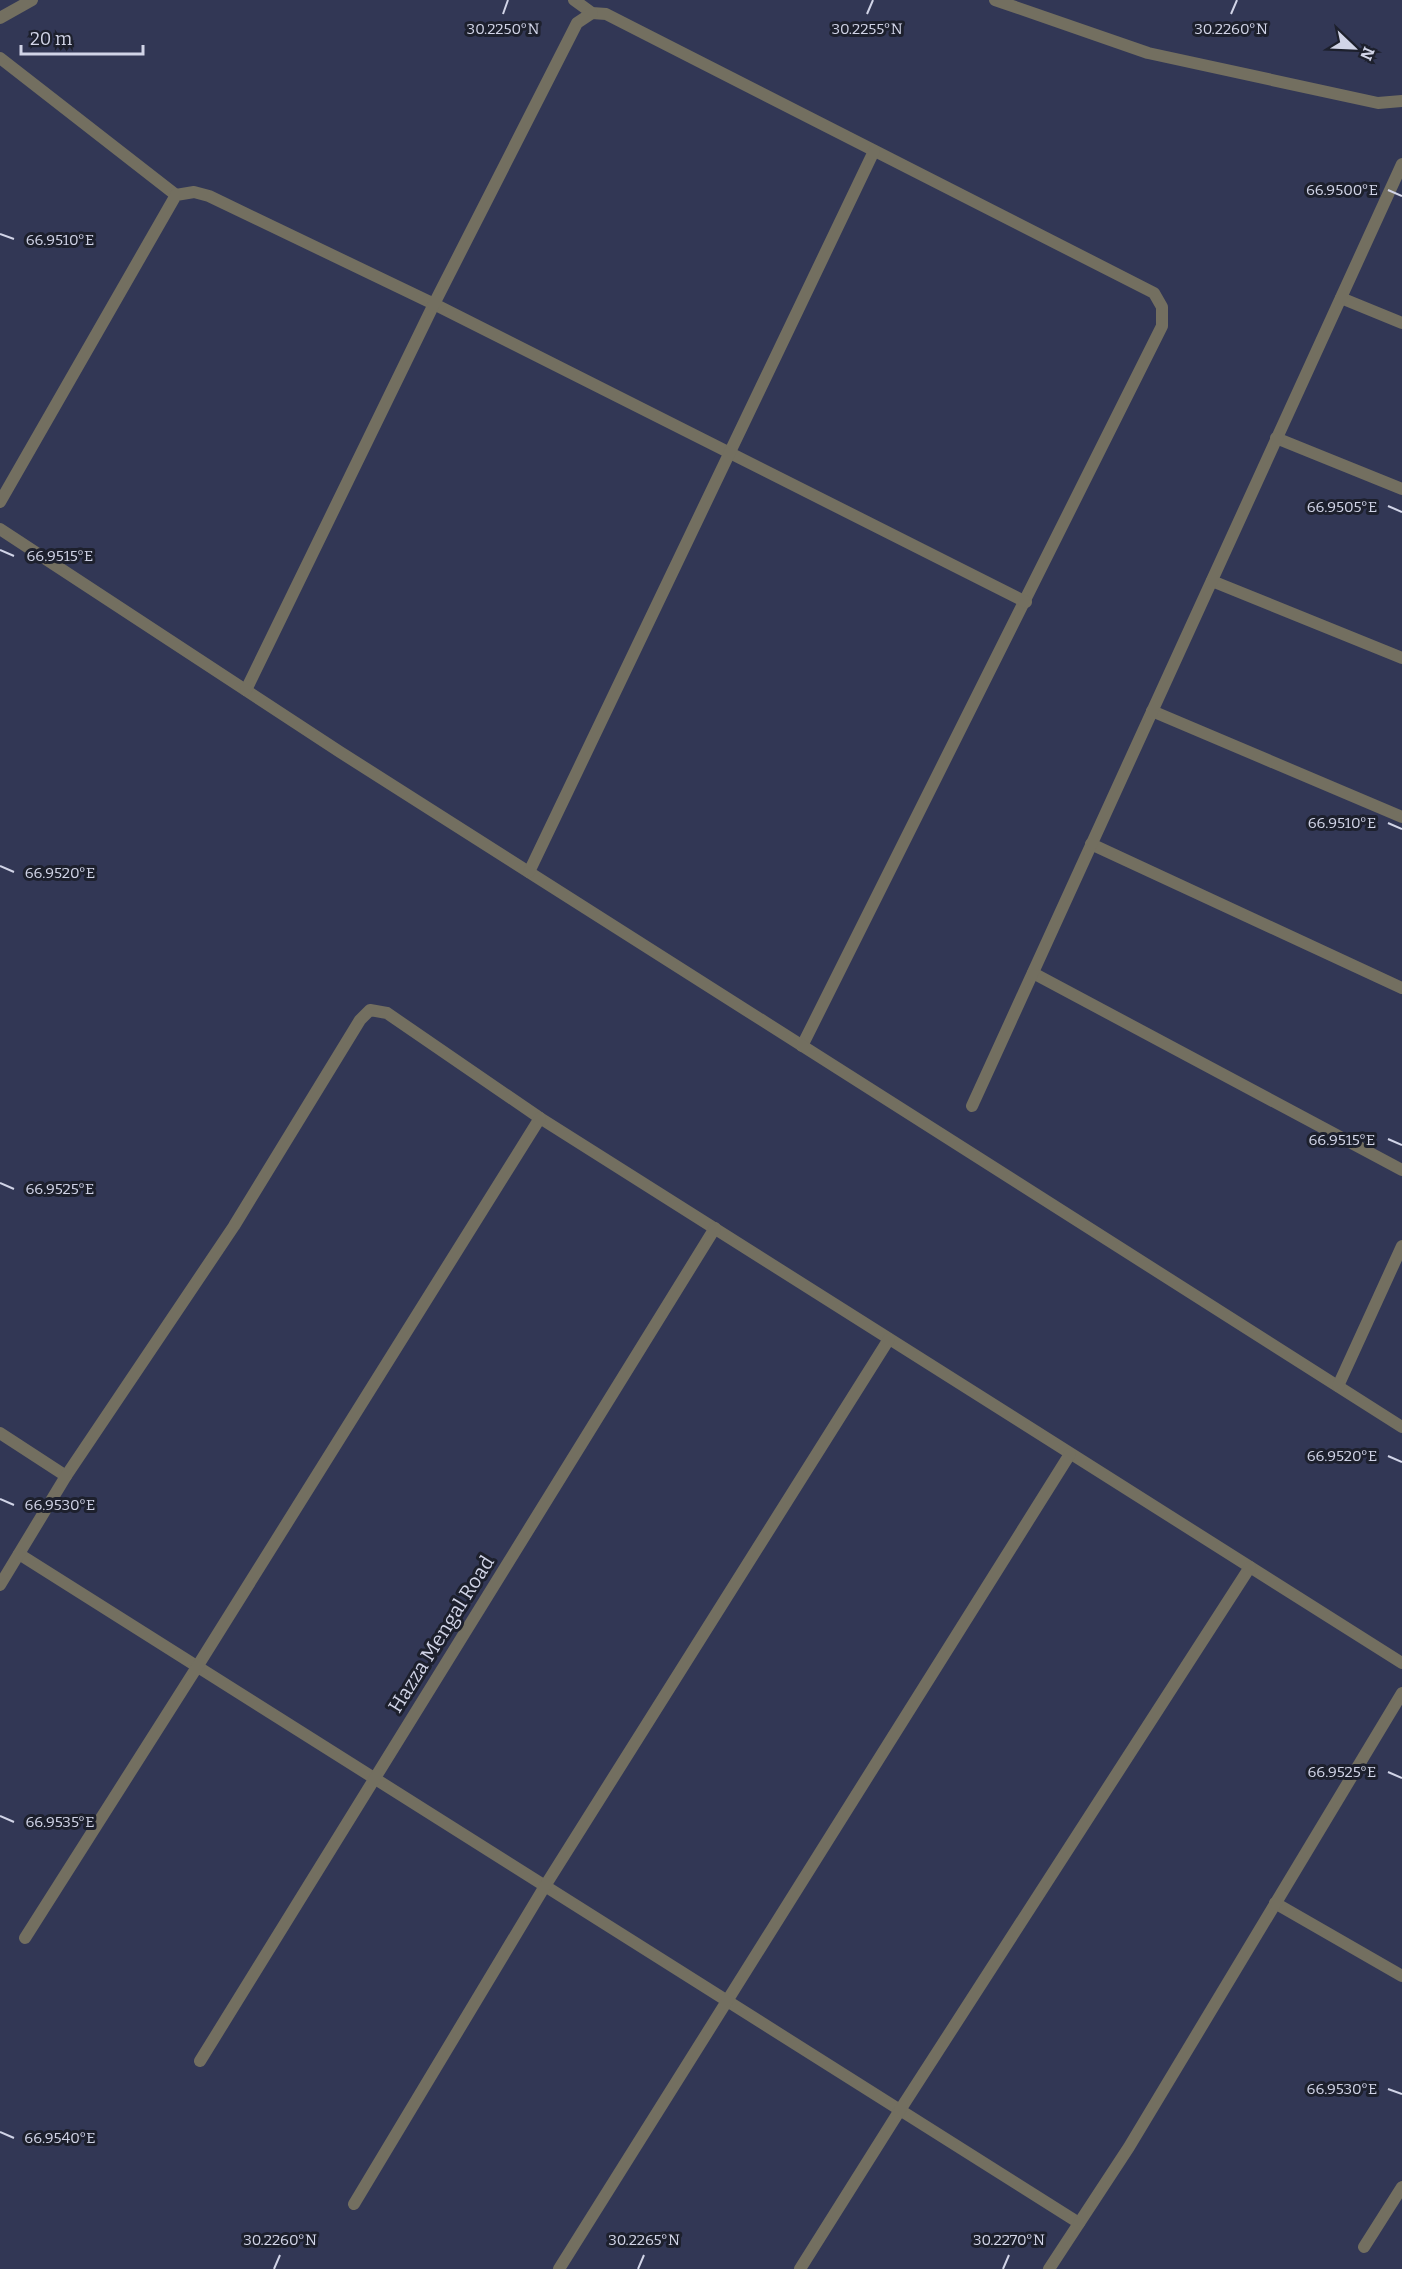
<svg xmlns="http://www.w3.org/2000/svg" width="1402" height="2269" viewBox="0 0 1402 2269" font-family="Bitter,serif">
  <rect width="100%" height="100%" fill="#323755"/>
  <g fill="none" stroke-linecap="round" stroke-linejoin="round">
    <g stroke="#736f60" stroke-width="12">
      <polyline points="574,0 592,13 606,14 1154,293 1162,307 1162,326 802,1046"/>
      <polyline points="995,0 1148,53 1378,103 1402,101"/>
      <polyline points="0,18 32,0"/>
      <polyline points="0,58 176,195"/>
      <polyline points="1341,298 1402,323"/>
      <polyline points="1276,438 1402,489"/>
      <polyline points="0,502 176,195 194,192 209,196 434,304 1026,602"/>
      <polyline points="0,529 340,752 1402,1427"/>
      <polyline points="1212,581 1402,658"/>
      <polyline points="246,690 434,304 577,23 592,13"/>
      <polyline points="1152,711 1402,817"/>
      <polyline points="1091,844 1402,988"/>
      <polyline points="529,872 874,151"/>
      <polyline points="1033,973 1402,1170"/>
      <polyline points="972,1106 1402,164"/>
      <polyline points="1338,1386 1402,1246"/>
      <polyline points="0,1433 66,1476"/>
      <polyline points="19,1554 1079,2223"/>
      <polyline points="0,1585 66,1476 234,1226 360,1020 370,1010 387,1013 540,1118 1402,1663"/>
      <polyline points="1275,1903 1402,1976"/>
      <polyline points="25,1938 197,1667 540,1118"/>
      <polyline points="200,2061 715,1228"/>
      <polyline points="354,2204 545,1886 889,1339"/>
      <polyline points="1364,2247 1402,2187"/>
      <polyline points="559,2269 1070,1454"/>
      <polyline points="800,2269 900,2110 1250,1567"/>
      <polyline points="1049,2269 1129,2147 1402,1693"/>
    </g>
  </g>
  <path fill="none" stroke="#d1d4e7" stroke-width="2" d="M 503,14 L 508,0M 867,14 L 873,0M 1231,14 L 1237,0M 1388,190 L 1402,196M 0,234 L 14,239M 1388,506 L 1402,512M 0,550 L 14,556M 1388,823 L 1402,829M 0,866 L 14,872M 1388,1139 L 1402,1145M 0,1183 L 14,1189M 1388,1456 L 1402,1462M 0,1499 L 14,1505M 1388,1772 L 1402,1778M 0,1816 L 14,1822M 1388,2089 L 1402,2094M 0,2132 L 14,2138M 274,2269 L 280,2255M 638,2269 L 644,2255M 1003,2269 L 1009,2255"/>
  <g text-anchor="middle" stroke-width="6" stroke-linejoin="round" paint-order="stroke">
    <g font-size="20" fill="#d1d4e7" stroke="#1d202d">
      <text transform="translate(441 1634) rotate(-58)" y="7">Hazza Mengal Road</text>
    </g>
  </g>
  <g font-size="15" text-anchor="middle" fill="#d1d4e7" stroke="#1d202d" stroke-width="6" stroke-linejoin="round" paint-order="stroke">
    <text x="503" y="34">30.2250°N</text>
    <text x="867" y="34">30.2255°N</text>
    <text x="1231" y="34">30.2260°N</text>
    <text x="1342" y="195">66.9500°E</text>
    <text x="60" y="245">66.9510°E</text>
    <text x="1342" y="512">66.9505°E</text>
    <text x="60" y="561">66.9515°E</text>
    <text x="1342" y="828">66.9510°E</text>
    <text x="60" y="878">66.9520°E</text>
    <text x="1342" y="1145">66.9515°E</text>
    <text x="60" y="1194">66.9525°E</text>
    <text x="1342" y="1461">66.9520°E</text>
    <text x="60" y="1510">66.9530°E</text>
    <text x="1342" y="1777">66.9525°E</text>
    <text x="60" y="1827">66.9535°E</text>
    <text x="1342" y="2094">66.9530°E</text>
    <text x="60" y="2143">66.9540°E</text>
    <text x="280" y="2245">30.2260°N</text>
    <text x="644" y="2245">30.2265°N</text>
    <text x="1009" y="2245">30.2270°N</text>
  </g>
  <g transform="translate(1354 48) rotate(113)" stroke="#1d202d" stroke-width="4.5" paint-order="stroke">
  <path d="M0-4.5L10 22L0 15L-10 22Z" fill="#d1d4e7"/>
  <text y="-9" font-size="16" font-weight="bold" text-anchor="middle" fill="#d1d4e7">N</text>
  </g>
  <path d="M21 45v9h122v-9" fill="none" stroke="#d1d4e7" stroke-width="3"/>
  <text x="30" y="45" font-size="18" fill="#d1d4e7" stroke="#1d202d" stroke-width="4.5" paint-order="stroke">20 m</text>
</svg>
